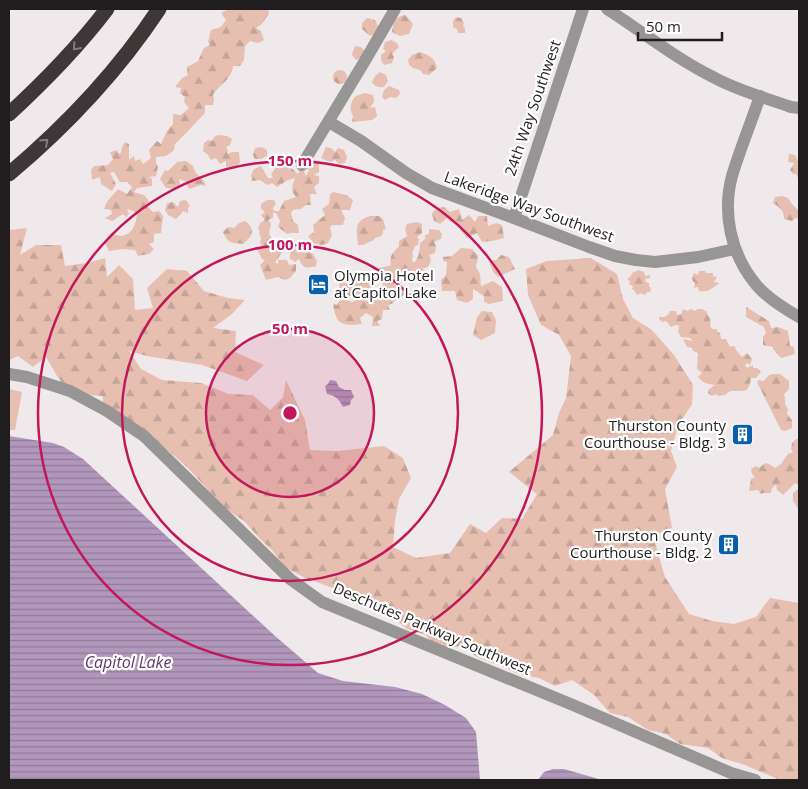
<svg xmlns="http://www.w3.org/2000/svg" width="808" height="789" viewBox="0 0 808 789" font-family="'Open Sans',sans-serif">
  <defs>
    <pattern id="forest-firs" width="22" height="20" patternUnits="userSpaceOnUse" patternTransform="scale(1.25)"><rect width="22" height="20" fill="#e6bfb1"/><path d="M5 1l3.5 6h-7zM16 11l3.5 6h-7z" fill="#c5a498"/></pattern>
    <pattern id="water-rules" width="6" height="5" patternUnits="userSpaceOnUse" patternTransform="scale(1.25)"><rect width="6" height="5" fill="#b197bc"/><path d="M0 2.5h6" fill="none" stroke="#907b98"/></pattern>
  </defs>
  <rect width="100%" height="100%" fill="#f0e9eb"/>
  <g fill="url(#forest-firs)">
    <path d="M 229,9 L 268,9 L 269,13 L 262,24 L 256,28 L 261,31 L 264,40 L 258,43 L 250,41 L 245,46 L 244,60 L 240,66 L 233,66 C 231,81 220,83 213,95 L 214,100 L 213,105 L 205,105 L 205,113 C 195,124 185,134 175,144 L 174,150 L 166,156 L 156,157 L 156,163 L 158,167 L 156,176 L 149,177 L 152,179 L 152,186 L 137,188 L 134,192 L 144,195 L 149,201 L 148,207 L 153,212 L 159,211 L 163,216 L 161,233 L 154,234 L 154,242 L 149,244 L 154,249 L 149,254 L 138,256 L 135,250 L 122,249 L 109,251 L 105,243 C 107,240 109,236 114,235 C 116,234 119,236 122,236 C 133,234 136,223 137,214 L 133,211 L 127,209 L 129,214 L 126,217 L 123,214 L 112,221 L 105,218 L 112,214 L 111,210 L 104,209 C 107,199 112,197 118,189 L 127,194 L 132,187 L 127,182 L 120,182 L 114,172 L 110,173 L 116,184 L 112,191 L 101,184 L 100,177 L 92,180 L 91,170 L 94,166 L 108,165 L 113,159 L 110,152 L 117,150 L 118,153 L 121,153 L 122,147 L 125,142 L 129,144 L 129,160 L 134,156 L 135,161 L 140,159 L 143,164 L 151,158 L 149,150 L 157,141 L 161,144 L 167,131 L 173,124 L 173,114 L 181,115 L 189,108 L 184,102 L 185,97 L 180,93 L 181,88 L 175,87 L 182,78 L 188,75 L 187,73 L 187,67 L 198,61 L 204,48 L 210,45 L 208,42 L 211,30 L 221,27 L 226,20 L 221,13 Z"/>
    <polygon points="405,15 413,24 409,34 400,36 392,32 394,20 401,16"/>
    <polygon points="456,17 461,18 464,23 463,26 465,28 465,33 458,33 457,29 453,27 453,21"/>
    <polygon points="367,18 375,20 379,28 380,31 370,36 362,29 362,23"/>
    <polygon points="391,40 397,43 399,47 392,54 394,57 392,63 384,65 381,60 381,55 386,51 383,49 385,42"/>
    <polygon points="355,46 361,47 365,51 364,56 356,60 352,55 353,51"/>
    <path d="M 420,52 C 429,55 435,58 437,68 L 429,75 L 423,74 L 420,70 L 413,68 L 409,65 L 408,60 L 412,55 Z"/>
    <circle cx="340" cy="77" r="7"/>
    <path d="M 380,72 L 386,75 L 388,81 L 384,87 C 379,88 375,87 372,82 L 375,76 Z"/>
    <polygon points="389,86 399,90 400,94 396,98 390,97 385,100 382,97 384,90"/>
    <path d="M 365,93 L 373,95 L 374,102 L 370,108 L 375,107 L 377,116 L 372,120 L 352,122 L 353,116 C 349,110 350,101 356,96 C 359,95 362,94 365,93 Z"/>
    <polygon points="218,135 227,136 232,139 230,145 226,147 228,151 227,154 232,152 239,152 240,163 234,168 226,167 226,161 220,164 216,158 211,160 208,155 203,151 204,143 208,140 212,141 215,136"/>
    <polygon points="262,147 267,150 267,156 261,159 255,159 253,155 255,148"/>
    <polygon points="326,147 331,148 335,152 338,148 344,150 347,157 345,163 339,164 335,160 330,162 321,158"/>
    <polygon points="789,154 795,155 798,161 798,164 799,166 799,180 796,174 793,174 790,170 794,163 788,162"/>
    <path d="M 280,160 L 286,163 L 298,174 L 300,169 L 304,171 L 306,176 L 309,170 L 305,168 L 308,162 L 315,162 L 319,164 L 319,172 L 314,175 L 319,176 L 319,183 L 314,187 L 317,194 L 310,194 L 311,205 L 306,205 L 301,209 L 293,210 L 291,213 L 293,221 L 298,225 L 299,233 L 293,233 L 287,234 L 278,227 L 280,221 L 276,213 L 273,213 L 273,218 L 268,220 L 271,224 L 269,234 L 278,247 L 282,251 L 279,257 L 275,262 L 278,264 L 278,260 L 287,260 L 289,265 L 296,264 L 296,271 L 290,278 L 285,280 L 278,277 L 266,280 L 260,265 L 265,260 L 262,259 L 257,249 L 262,245 L 260,243 L 261,238 L 259,233 L 260,231 L 258,229 L 260,223 L 265,220 L 261,215 L 265,212 L 261,209 L 261,204 L 267,200 L 274,200 L 276,204 L 273,208 L 274,211 L 279,211 L 284,201 L 296,197 C 290,190 292,186 295,178 L 286,181 L 277,187 L 272,183 L 267,185 L 260,180 L 252,181 L 251,175 L 254,169 L 261,166 L 268,178 L 273,178 L 271,174 L 275,169 L 273,164 Z"/>
    <polygon points="186,161 193,166 196,173 204,181 206,186 201,185 189,189 185,181 179,179 180,186 177,189 166,188 160,179 165,170 168,171 177,162"/>
    <polygon points="333,192 346,195 353,200 350,210 342,210 342,212 345,218 343,225 332,225 330,228 332,235 328,243 322,245 313,243 308,236 314,232 313,225 325,215 322,209 329,204 330,194"/>
    <path d="M 782,196 L 788,198 L 792,204 L 799,211 L 799,219 L 795,218 L 792,221 L 784,219 C 784,210 780,208 773,203 L 775,197 Z"/>
    <polygon points="186,200 190,206 188,208 188,213 182,211 182,213 176,219 168,215 165,210 167,203 173,202 178,207 180,201"/>
    <polygon points="444,207 450,212 459,209 462,220 469,215 475,222 478,216 487,216 488,226 496,223 502,225 504,238 492,241 482,242 477,233 467,238 461,231 455,221 450,222 447,218 440,224 434,221 432,213 437,208"/>
    <path d="M 370,216 L 379,216 L 383,219 L 386,229 L 383,230 L 383,233 L 381,236 L 375,238 L 374,240 L 363,245 L 358,245 C 357,230 353,221 370,216 Z"/>
    <path d="M 245,221 C 256,229 253,236 243,244 C 232,243 228,244 223,232 L 228,227 L 234,228 L 239,223 Z"/>
    <path d="M 417,222 L 422,224 L 422,233 L 417,237 L 419,239 L 418,245 L 415,246 L 412,254 L 413,255 L 412,260 L 413,262 L 415,262 C 419,256 420,250 420,243 L 425,239 L 425,235 L 429,234 L 429,229 L 439,230 L 442,234 L 441,239 L 434,242 L 436,246 L 435,253 L 429,255 L 431,259 L 429,266 L 423,269 L 424,273 L 418,278 L 411,275 L 407,268 L 403,273 L 395,274 L 396,280 L 394,285 L 398,285 L 405,293 L 401,298 L 394,301 L 394,303 L 388,305 L 390,310 L 383,310 L 382,319 L 377,321 L 380,326 L 372,326 L 373,317 L 366,313 L 360,318 L 362,324 C 353,325 339,327 336,316 C 334,313 334,308 333,304 L 337,305 L 341,298 L 353,302 L 359,298 L 355,295 L 347,297 L 344,291 L 339,290 L 340,279 L 345,276 L 347,279 L 351,276 L 358,279 L 361,277 L 364,281 L 371,283 L 372,290 L 366,302 L 378,293 L 383,291 L 383,284 L 379,282 L 377,272 L 379,268 L 391,265 C 389,255 393,253 399,246 L 399,241 L 407,236 L 405,229 L 407,224 Z"/>
    <polygon points="27,228 20,255 36,245 61,245 65,266 87,263 105,258 107,277 119,265 133,279 135,310 153,308 147,288 167,269 187,271 204,291 228,298 245,300 232,314 213,328 236,331 235,352 264,365 247,381 202,365 147,356 129,351 141,369 162,380 201,383 229,394 253,395 270,410 283,397 286,380 305,420 310,450 337,451 384,446 403,458 411,478 399,499 395,521 393,547 416,558 450,553 470,524 486,533 502,518 522,519 537,494 509,472 553,435 559,413 566,398 571,356 559,335 541,325 528,295 526,269 547,261 591,258 617,274 623,299 633,318 652,330 674,355 693,385 692,404 678,426 671,451 677,467 665,489 672,528 653,536 665,577 689,614 712,621 734,624 756,617 770,598 799,603 799,780 780,780 745,765 722,758 708,748 680,744 666,734 648,730 628,717 610,713 594,695 572,680 555,686 539,678 518,674 501,666 479,658 461,646 437,651 426,635 407,629 391,616 353,595 305,578 285,567 272,550 259,538 244,521 225,508 188,468 171,453 138,427 102,414 103,396 70,394 57,376 46,357 33,367 18,356 9,360 9,230"/>
    <path d="M 302,247 L 313,254 L 317,261 L 316,266 C 306,269 303,268 299,259 L 295,262 L 290,259 L 290,252 L 295,249 Z"/>
    <polygon points="461,248 472,249 478,256 476,267 480,274 481,286 493,281 502,287 503,301 489,304 484,302 484,296 473,289 473,299 467,303 457,300 455,291 442,291 441,280 446,275 447,262 443,261 443,257 452,256"/>
    <polygon points="501,255 509,257 515,269 498,277 493,272 489,261 496,260"/>
    <polygon points="639,270 644,272 645,276 650,275 650,278 645,279 646,282 649,283 649,286 651,288 650,292 647,292 645,295 641,293 637,295 634,290 632,289 633,286 629,284 630,281 627,279 631,276 632,273"/>
    <path d="M 699,271 L 705,271 L 706,273 L 713,273 L 713,276 L 717,277 L 714,282 L 719,283 C 712,289 708,292 699,291 L 698,287 L 694,288 L 695,282 L 693,282 L 692,278 L 694,273 L 698,275 Z"/>
    <polygon points="746,307 769,321 771,328 778,327 788,331 790,346 794,347 795,354 781,358 773,349 773,347 763,345 763,337 766,333 764,327 746,317"/>
    <path d="M 683,309 L 687,311 L 691,309 L 695,311 L 697,309 L 702,309 L 707,312 C 707,316 709,316 710,319 C 711,323 709,325 712,329 L 717,329 L 717,332 L 720,333 L 721,339 L 726,339 L 730,347 L 733,346 L 735,347 L 736,350 L 742,357 L 747,353 L 752,359 L 750,365 L 747,363 L 745,365 L 747,368 L 753,365 L 753,368 L 757,368 L 761,372 L 756,378 L 751,378 C 748,402 736,383 725,395 L 718,396 L 716,394 L 712,396 L 708,393 L 709,389 L 715,385 C 707,384 703,383 698,377 L 702,373 L 697,369 L 698,353 L 693,351 L 692,348 L 687,347 L 683,339 L 693,341 L 690,338 L 681,337 L 678,332 L 679,326 L 676,325 L 671,327 L 666,321 L 662,322 L 659,319 L 659,317 L 664,317 L 669,314 L 670,311 L 676,311 L 677,315 L 681,314 Z"/>
    <polygon points="482,311 492,312 496,320 495,333 481,340 473,335 477,317"/>
    <polygon points="772,374 780,374 789,381 789,389 784,394 785,398 785,404 788,409 787,414 792,420 792,428 785,431 781,430 757,382 759,380 764,381 768,376"/>
    <polygon points="796,439 799,439 799,485 795,483 783,495 777,490 776,485 772,488 771,493 763,493 761,494 758,490 749,491 751,479 755,477 752,474 751,469 756,466 759,468 765,463 769,464 775,468 781,464 788,454 793,452 791,449 792,443"/>
    <polygon points="799,488 799,510 793,501 793,493"/>
  </g>
  <polygon fill="#e6bfb1" points="9,389 22,392 15,430 9,430"/>
  <g fill="url(#water-rules)">
    <path d="M 330,380 L 336,381 L 339,387 L 345,390 L 351,390 L 354,397 L 351,400 L 350,405 L 343,407 C 339,399 336,396 327,394 L 325,386 L 328,384 Z"/>
    <polygon points="9,436 53,443 64,447 83,459 274,635 318,673 343,681 395,687 422,694 445,705 466,718 476,732 480,780 9,780"/>
    <polygon points="553,769 564,769 602,780 538,780 544,772"/>
  </g>
  <g fill="none" stroke-linecap="round" stroke-linejoin="round">
    <g stroke="#989595" stroke-width="12">
      <path d="M 607,9 C 643,32 676,59 715,78 C 739,91 766,98 791,107 L 799,108"/>
      <path d="M 760,96 C 751,123 740,149 732,176 C 722,213 731,253 754,282 C 765,297 783,308 799,317"/>
      <polyline points="329,122 361,141 406,173 432,188 514,218 589,247 615,256 636,260 655,262 698,257 735,249"/>
      <polyline points="302,165 366,59 395,9"/>
      <polyline points="514,218 583,9"/>
      <polyline points="9,374 27,377 70,391 107,411 144,436 290,579 322,602 573,705 731,773 755,780"/>
    </g>
    <g stroke="#3d3837" stroke-width="15">
      <path d="M 9,114 C 45,81 78,47 107,9"/>
      <path d="M 9,174 C 66,126 118,71 159,9"/>
    </g>
  </g>
  <defs><path id="oneway-chevron" d="M-2-3.5L2.5 0L-2 3.5" fill="none" stroke-width="1.6" stroke-linecap="round" stroke-linejoin="round" transform="scale(1.25)"/></defs>
  <g stroke="#817e7d">
    <use href="#oneway-chevron" transform="translate(76 47) rotate(131)"/>
    <use href="#oneway-chevron" transform="translate(45 142) rotate(-43)"/>
  </g>
  <circle cx="290" cy="413" r="84" fill="#c2185b" fill-opacity=".12"/>
  <g fill="none" stroke="#c2185b" stroke-width="2.5">
    <circle cx="290" cy="413" r="84"/>
    <circle cx="290" cy="413" r="168"/>
    <circle cx="290" cy="413" r="252"/>
  </g>
  <defs>
    <symbol id="hotel-square" viewBox="-11 -11 22 22"><rect x="-9" y="-9" width="18" height="18" rx="4" fill="#075fac" stroke="#fff"/><path d="M-6-4.5h1.5V1H6V5H4.5V3h-9V5H-6ZM-4 0a1.8 1.8 0 1 1 3.6 0ZM.5 0V-2.5h3Q6-2.5 6 0Z" fill="#fff"/></symbol>
    <symbol id="building-square" viewBox="-11 -11 22 22"><rect x="-9" y="-9" width="18" height="18" rx="4" fill="#075fac" stroke="#fff"/><path d="M-4-6H4V6H1V3H-1V6H-4ZM-2.5-4.3h1.7v1.8h-1.7ZM.8-4.3h1.7v1.8H.8ZM-2.5-1h1.7V.8h-1.7ZM.8-1h1.7V.8H.8Z" fill="#fff"/></symbol>
  </defs>
  <g fill-rule="evenodd">
    <use href="#hotel-square" x="306" y="272" width="25" height="25"/>
    <use href="#building-square" x="730" y="422" width="25" height="25"/>
    <use href="#building-square" x="716" y="532" width="25" height="25"/>
  </g>
  <g text-anchor="middle" stroke-width="4.5" stroke-linejoin="round" paint-order="stroke">
    <g font-size="15" fill="#201d1e" stroke="#fff">
      <text transform="translate(533 108) rotate(-71)" y="5">24th Way Southwest</text>
      <text transform="translate(529 207) rotate(20)" y="5">Lakeridge Way Southwest</text>
      <text transform="translate(432 629) rotate(23)" y="5">Deschutes Parkway Southwest</text>
    </g>
    <g font-size="15" fill="#201d1e" stroke="#fff" text-anchor="end">
      <text x="334" y="281" text-anchor="start">Olympia Hotel<tspan x="334" dy="17">at Capitol Lake</tspan></text>
      <text x="726" y="431">Thurston County<tspan x="726" dy="17">Courthouse - Bldg. 3</tspan></text>
      <text x="712" y="541">Thurston County<tspan x="712" dy="17">Courthouse - Bldg. 2</tspan></text>
    </g>
    <g font-size="16" font-style="italic" fill="#5d396b" stroke="#fff">
      <text x="128" y="668">Capitol Lake</text>
    </g>
  </g>
  <circle cx="290" cy="413" r="8" fill="#c2185b" stroke="#fff" stroke-width="2.5"/>
  <g font-size="15" text-anchor="middle" font-weight="bold" fill="#c2185b" stroke="#fff" stroke-width="4.5" stroke-linejoin="round" paint-order="stroke">
    <text x="290" y="166">150 m</text>
    <text x="290" y="250">100 m</text>
    <text x="290" y="334">50 m</text>
  </g>
  <rect width="808" height="789" fill="none" stroke="#201d1e" stroke-width="20"/>
  <path d="M638 32v8h84v-8" fill="none" stroke="#201d1e" stroke-width="2.5"/>
  <text x="646" y="32" font-size="15" fill="#201d1e" stroke="#ffffff" stroke-width="4" paint-order="stroke">50 m</text>
</svg>
